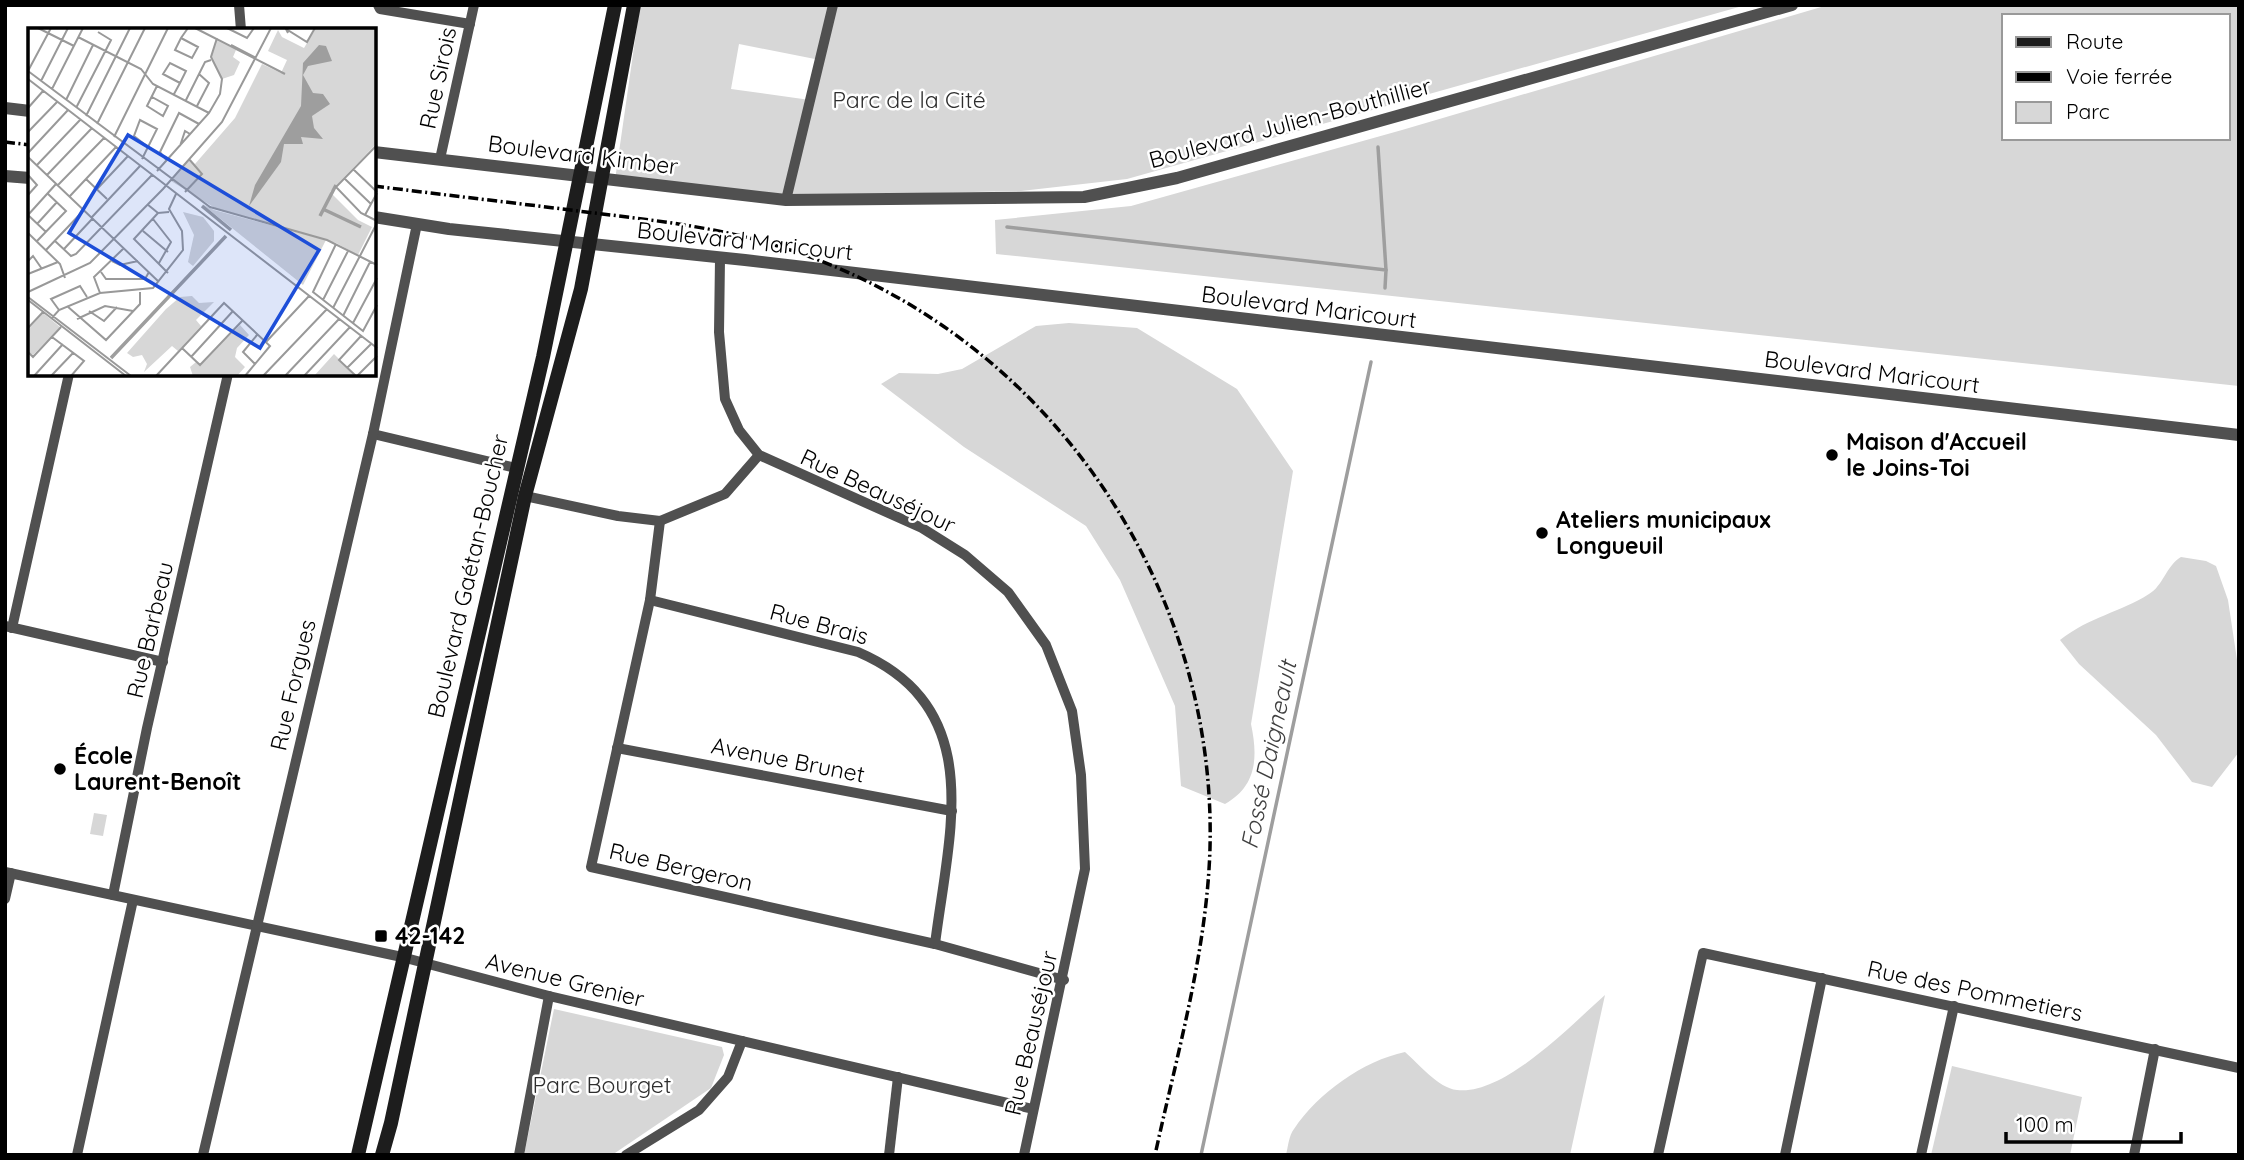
<svg xmlns="http://www.w3.org/2000/svg" width="2244" height="1160" viewBox="0 0 2244 1160" font-family="Quicksand,sans-serif">
  <rect width="100%" height="100%" fill="#fff"/>
  <g fill="#d7d7d7" fill-rule="evenodd">
    <polygon points="640,5 1746,5 1127,179 1021,191 790,196 820,60 739,44 731,89 810,100 786,200 615,180"/>
    <path d="M 1828,5 L 2239,5 L 2239,386 L 996,254 L 995,220 L 1131,206 L 1402,130 ZM 2004,16 L 2228,16 L 2228,138 L 2004,138 Z"/>
    <path d="M 1069,323 L 1137,328 L 1237,389 L 1293,471 L 1251,724 C 1258,757 1257,786 1225,804 L 1181,786 L 1175,706 L 1120,580 L 1086,526 L 964,447 L 881,384 L 899,373 L 938,374 L 962,369 L 1036,326 Z"/>
    <path d="M 2181,557 L 2206,561 L 2216,566 L 2228,600 L 2239,673 L 2239,752 L 2212,787 L 2192,782 L 2156,735 L 2079,664 L 2060,640 C 2091,616 2119,613 2149,594 C 2163,586 2166,566 2181,557 Z"/>
    <polygon points="94,813 107,815 103,836 90,834"/>
    <path d="M 1605,995 L 1570,1155 L 1286,1155 C 1288,1147 1289,1135 1294,1129 C 1318,1093 1363,1061 1405,1052 C 1419,1064 1438,1088 1457,1090 C 1504,1096 1572,1024 1605,995 Z"/>
    <polygon points="554,1009 722,1047 724,1055 711,1088 612,1155 524,1155"/>
    <polygon points="1952,1066 2082,1097 2070,1155 1931,1155"/>
  </g>
  <g fill="none" stroke-linecap="round" stroke-linejoin="round">
    <g stroke="#9e9e9e" stroke-width="3.5">
      <polyline points="1378,147 1386,270"/>
      <polyline points="1007,227 1386,270 1385,288"/>
      <polyline points="1201,1155 1371,362"/>
    </g>
    <g stroke="#505050" stroke-width="10">
      <polyline points="239,5 241,30"/>
      <polyline points="378,5 380,9 470,24"/>
      <polyline points="440,159 474,5"/>
      <polyline points="786,200 833,5"/>
      <polyline points="720,259 719,332 725,399 739,430 759,455 922,528 965,555 1008,592 1046,645 1072,711 1081,775 1085,869 1024,1155"/>
      <polyline points="373,434 516,468"/>
      <polyline points="525,496 618,516 660,521 725,494 759,455"/>
      <polyline points="660,521 650,600 591,867 935,944 1064,980"/>
      <path d="M 650,600 L 858,652 C 988,708 949,832 935,944"/>
      <polyline points="5,626 163,662"/>
      <polyline points="12,628 69,374"/>
      <polyline points="617,748 952,811"/>
      <polyline points="5,872 402,957 549,996 1033,1109"/>
      <polyline points="113,895 147,728 228,374"/>
      <polyline points="5,899 11,873"/>
      <polyline points="77,1155 133,900"/>
      <polyline points="203,1155 373,434 417,224"/>
      <polyline points="519,1155 549,996"/>
      <polyline points="626,1155 699,1110 728,1077 742,1041"/>
      <polyline points="889,1155 898,1077"/>
      <polyline points="1658,1155 1703,953 2239,1068"/>
      <polyline points="1785,1155 1822,978"/>
      <polyline points="1921,1155 1954,1006"/>
      <polyline points="2134,1155 2155,1049"/>
    </g>
    <g stroke="#505050" stroke-width="12">
      <polyline points="5,108 30,111"/>
      <polyline points="374,152 786,200 1084,197 1177,178 1792,5"/>
      <polyline points="5,176 30,178"/>
      <polyline points="374,217 449,229 745,260 2239,435"/>
    </g>
    <g stroke="#1d1d1d" stroke-width="14">
      <polyline points="358,1155 543,357 615,5"/>
      <polyline points="382,1155 391,1123 525,496 581,289 634,5"/>
    </g>
    <g stroke="#000" stroke-width="3.5" stroke-dasharray="10 3.5 2 3.5" stroke-linecap="butt">
      <polyline points="5,142 30,145"/>
      <path d="M 374,186 C 445,195 516,203 586,212 C 652,220 718,227 781,247 C 1039,327 1217,577 1210,848 C 1207,951 1177,1054 1155,1155"/>
    </g>
  </g>
  <g fill="#000" stroke="#fff" stroke-width="2.5">
    <circle cx="1832" cy="455" r="7"/>
    <circle cx="1542" cy="533" r="7"/>
    <circle cx="60" cy="769" r="7"/>
    <rect x="374" y="929" width="14" height="14" rx="3.5"/>
  </g>
  <g text-anchor="middle" stroke-width="5" stroke-linejoin="round" paint-order="stroke">
    <g font-size="23" fill="#000" stroke="#fff">
      <text transform="translate(438 78) rotate(-78)" y="8">Rue Sirois</text>
      <text transform="translate(1290 123) rotate(-15)" y="8">Boulevard Julien-Bouthillier</text>
      <text transform="translate(583 155) rotate(7)" y="8">Boulevard Kimber</text>
      <text transform="translate(745 241) rotate(6)" y="8">Boulevard Maricourt</text>
      <text transform="translate(1309 307) rotate(7)" y="8">Boulevard Maricourt</text>
      <text transform="translate(1872 372) rotate(7)" y="8">Boulevard Maricourt</text>
      <text transform="translate(878 491) rotate(25)" y="8">Rue Beauséjour</text>
      <text transform="translate(468 576) rotate(-77)" y="8">Boulevard Gaétan-Boucher</text>
      <text transform="translate(819 624) rotate(15)" y="8">Rue Brais</text>
      <text transform="translate(150 630) rotate(-77)" y="8">Rue Barbeau</text>
      <text transform="translate(293 685) rotate(-77)" y="8">Rue Forgues</text>
      <text transform="translate(788 760) rotate(11)" y="8">Avenue Brunet</text>
      <text transform="translate(681 867) rotate(13)" y="8">Rue Bergeron</text>
      <text transform="translate(565 980) rotate(14)" y="8">Avenue Grenier</text>
      <text transform="translate(1975 991) rotate(12)" y="8">Rue des Pommetiers</text>
      <text transform="translate(1031 1033) rotate(-77)" y="8">Rue Beauséjour</text>
    </g>
    <g font-size="23" fill="#2e2e2e" stroke="#fff">
      <text x="909" y="108">Parc de la Cité</text>
      <text x="602" y="1093">Parc Bourget</text>
    </g>
    <g font-size="23" font-weight="bold" fill="#000" stroke="#fff" text-anchor="start">
      <text x="1846" y="450">Maison d'Accueil<tspan x="1846" dy="26">le Joins-Toi</tspan></text>
      <text x="1556" y="528">Ateliers municipaux<tspan x="1556" dy="26">Longueuil</tspan></text>
      <text x="74" y="764">École<tspan x="74" dy="26">Laurent-Benoît</tspan></text>
      <text x="395" y="944">42-142</text>
    </g>
    <g font-size="24" font-style="italic" fill="#3f3f3f" stroke="#fff">
      <text transform="translate(1269 755) rotate(-78)" y="8">Fossé Daigneault</text>
    </g>
  </g>
  <g transform="translate(28 28)">
    <rect width="348" height="348" fill="#fff"/>
    <path d="M 288,0 L 348,0 L 348,116 L 302,164 L 330,192 L 344,199 L 330,227 L 308,215 L 187,180 L 143,153 L 161,131 L 167,136 L 207,90 L 234,36 L 253,45 L 259,32 L 240,23 L 250,2 L 254,9 L 276,20 ZM 188,12 L 208,22 L 205,29 L 212,34 L 206,47 L 194,51 L 183,29 ZM 174,176 L 186,182 L 298,212 L 275,257 ZM 155,184 L 175,189 L 186,203 L 186,213 L 165,238 L 160,234 L 166,207 ZM 164,268 L 171,275 L 186,274 L 168,292 L 173,298 L 150,323 L 144,318 L 116,344 L 119,336 L 114,327 L 105,329 L 99,325 L 138,281 L 152,269 ZM 15,285 L 32,299 L 5,327 L 0,324 L 0,302 ZM 212,297 L 221,307 L 209,320 L 207,329 L 217,339 L 209,348 L 165,348 L 162,339 L 168,334 L 172,338 ZM 306,326 L 328,348 L 286,348 Z" fill="#d7d7d7"/>
    <path d="M 291,17 L 298,18 L 304,33 L 280,38 L 275,47 L 285,65 L 295,66 L 302,76 L 284,88 L 286,100 L 295,111 L 273,109 L 275,116 L 256,116 L 253,134 L 221,178 L 227,157 L 273,78 L 275,35 Z" fill="#9e9e9e"/>
    <path fill="none" stroke="#9e9e9e" stroke-width="3.5" d="M 174,178 L 203,202M 297,182 L 333,199M 292,188 L 308,157M 83,330 L 198,208"/>
    <path fill="none" stroke="#999" stroke-width="2" d="M 10,0 L 46,18M 167,0 L 257,46M 199,0 L 219,10 L 226,0M 260,5 L 258,1 L 279,14 L 287,0M 50,9 L 113,41 L 125,56 L 181,85M 153,10 L 170,19 L 164,30 L 147,22 L 153,10 L 160,0M 203,17 L 228,30M 0,43 L 182,179 L 299,212 L 349,237M 0,43 L 23,0M 0,51 L 349,320M 13,53 L 40,0M 24,61 L 55,0M 146,66 L 152,55 L 158,43 L 142,35 L 135,46 L 152,55M 124,69 L 140,78 L 135,88 L 119,78 L 129,58M 38,72 L 65,17M 158,72 L 177,34 L 183,32M 169,78 L 181,55 L 171,46M 0,80 L 15,63M 48,80 L 83,12 L 70,4M 58,88 L 102,0M 69,96 L 117,0M 0,104 L 29,74M 86,109 L 140,0M 349,117 L 308,159 L 333,185 L 349,193M 152,118 L 157,103 L 162,106M 0,125 L 40,82M 0,129 L 131,254M 114,131 L 129,101 L 112,92 L 106,108 L 120,119M 139,133 L 132,124 L 151,85 L 171,96M 9,137 L 52,92M 325,141 L 349,164M 129,143 L 181,85 L 192,66 L 194,51 L 183,29 L 189,10M 0,147 L 9,157 L 0,167M 19,147 L 64,100M 316,150 L 343,176M 58,151 L 79,171M 30,157 L 76,110M 69,161 L 100,128M 157,164 L 174,146 L 161,131M 42,168 L 88,119M 119,176 L 130,185 L 141,184M 130,185 L 106,211 L 140,245M 0,187 L 28,156M 0,187 L 18,204M 337,187 L 349,165M 64,189 L 112,138M 125,191 L 143,214 L 131,235M 9,196 L 29,174M 115,203 L 140,224M 0,205 L 32,236 L 37,250M 9,213 L 38,183 L 19,165M 27,213 L 43,228 L 48,226 L 124,147M 308,216 L 285,264 L 335,303 L 349,277M 36,221 L 65,190M 18,222 L 56,182M 0,233 L 5,228 L 14,241M 84,233 L 92,237 L 110,233M 73,244 L 78,251 L 117,251 L 121,244M 0,246 L 30,234M 0,264 L 62,235 L 135,161 L 194,94 L 243,0M 72,265 L 66,249 L 96,220M 0,269 L 103,348M 0,272 L 98,348M 295,272 L 320,223M 39,278 L 78,312 L 112,276 L 112,264M 305,280 L 349,195M 31,282 L 23,271 L 52,258 L 59,269M 61,283 L 76,293 L 89,279M 315,288 L 342,234M 23,291 L 31,282 L 72,265 L 125,260 L 155,222 L 154,203 L 141,181 L 148,166M 49,291 L 77,278 L 105,283M 325,295 L 349,250M 0,300 L 15,284M 24,309 L 56,333 L 43,348M 238,314 L 281,268M 154,320 L 172,337 L 215,292M 0,324 L 5,329 L 33,299M 163,329 L 205,283M 227,336 L 215,324 L 229,307M 319,340 L 343,316M 6,348 L 35,316M 23,348 L 45,325M 128,348 L 196,275 L 242,318 L 217,348M 235,348 L 299,281M 257,348 L 311,291M 276,348 L 322,299M 328,348 L 311,332 L 333,308M 329,348 L 349,328"/>
    <path fill="#1d4ed8" fill-opacity="0.15" stroke="#1d4ed8" stroke-width="3.5" d="M 100,107 L 291,222 L 232,320 L 41,205 Z"/>
    <rect width="348" height="348" fill="none" stroke="#000" stroke-width="3.5"/>
  </g>
  <rect width="2244" height="1160" fill="none" stroke="#000000" stroke-width="14"/>
  <rect x="2002" y="14" width="228" height="126" fill="#ffffff" stroke="#999999" stroke-width="2"/>
  <rect x="2016" y="37" width="35" height="10" fill="#1d1d1d" stroke="#999999" stroke-width="2"/>
  <text x="2066" y="49" font-size="21" fill="#000000">Route</text>
  <rect x="2016" y="72" width="35" height="10" fill="#000000" stroke="#999999" stroke-width="2"/>
  <text x="2066" y="84" font-size="21" fill="#000000">Voie ferrée</text>
  <rect x="2016" y="102" width="35" height="21" fill="#d7d7d7" stroke="#999999" stroke-width="2"/>
  <text x="2066" y="119" font-size="21" fill="#000000">Parc</text>
  <path d="M2006 1132v10h175v-10" fill="none" stroke="#000000" stroke-width="3.5"/>
  <text x="2016" y="1132" font-size="21" fill="#000000" stroke="#ffffff" stroke-width="5" paint-order="stroke">100 m</text>
</svg>
